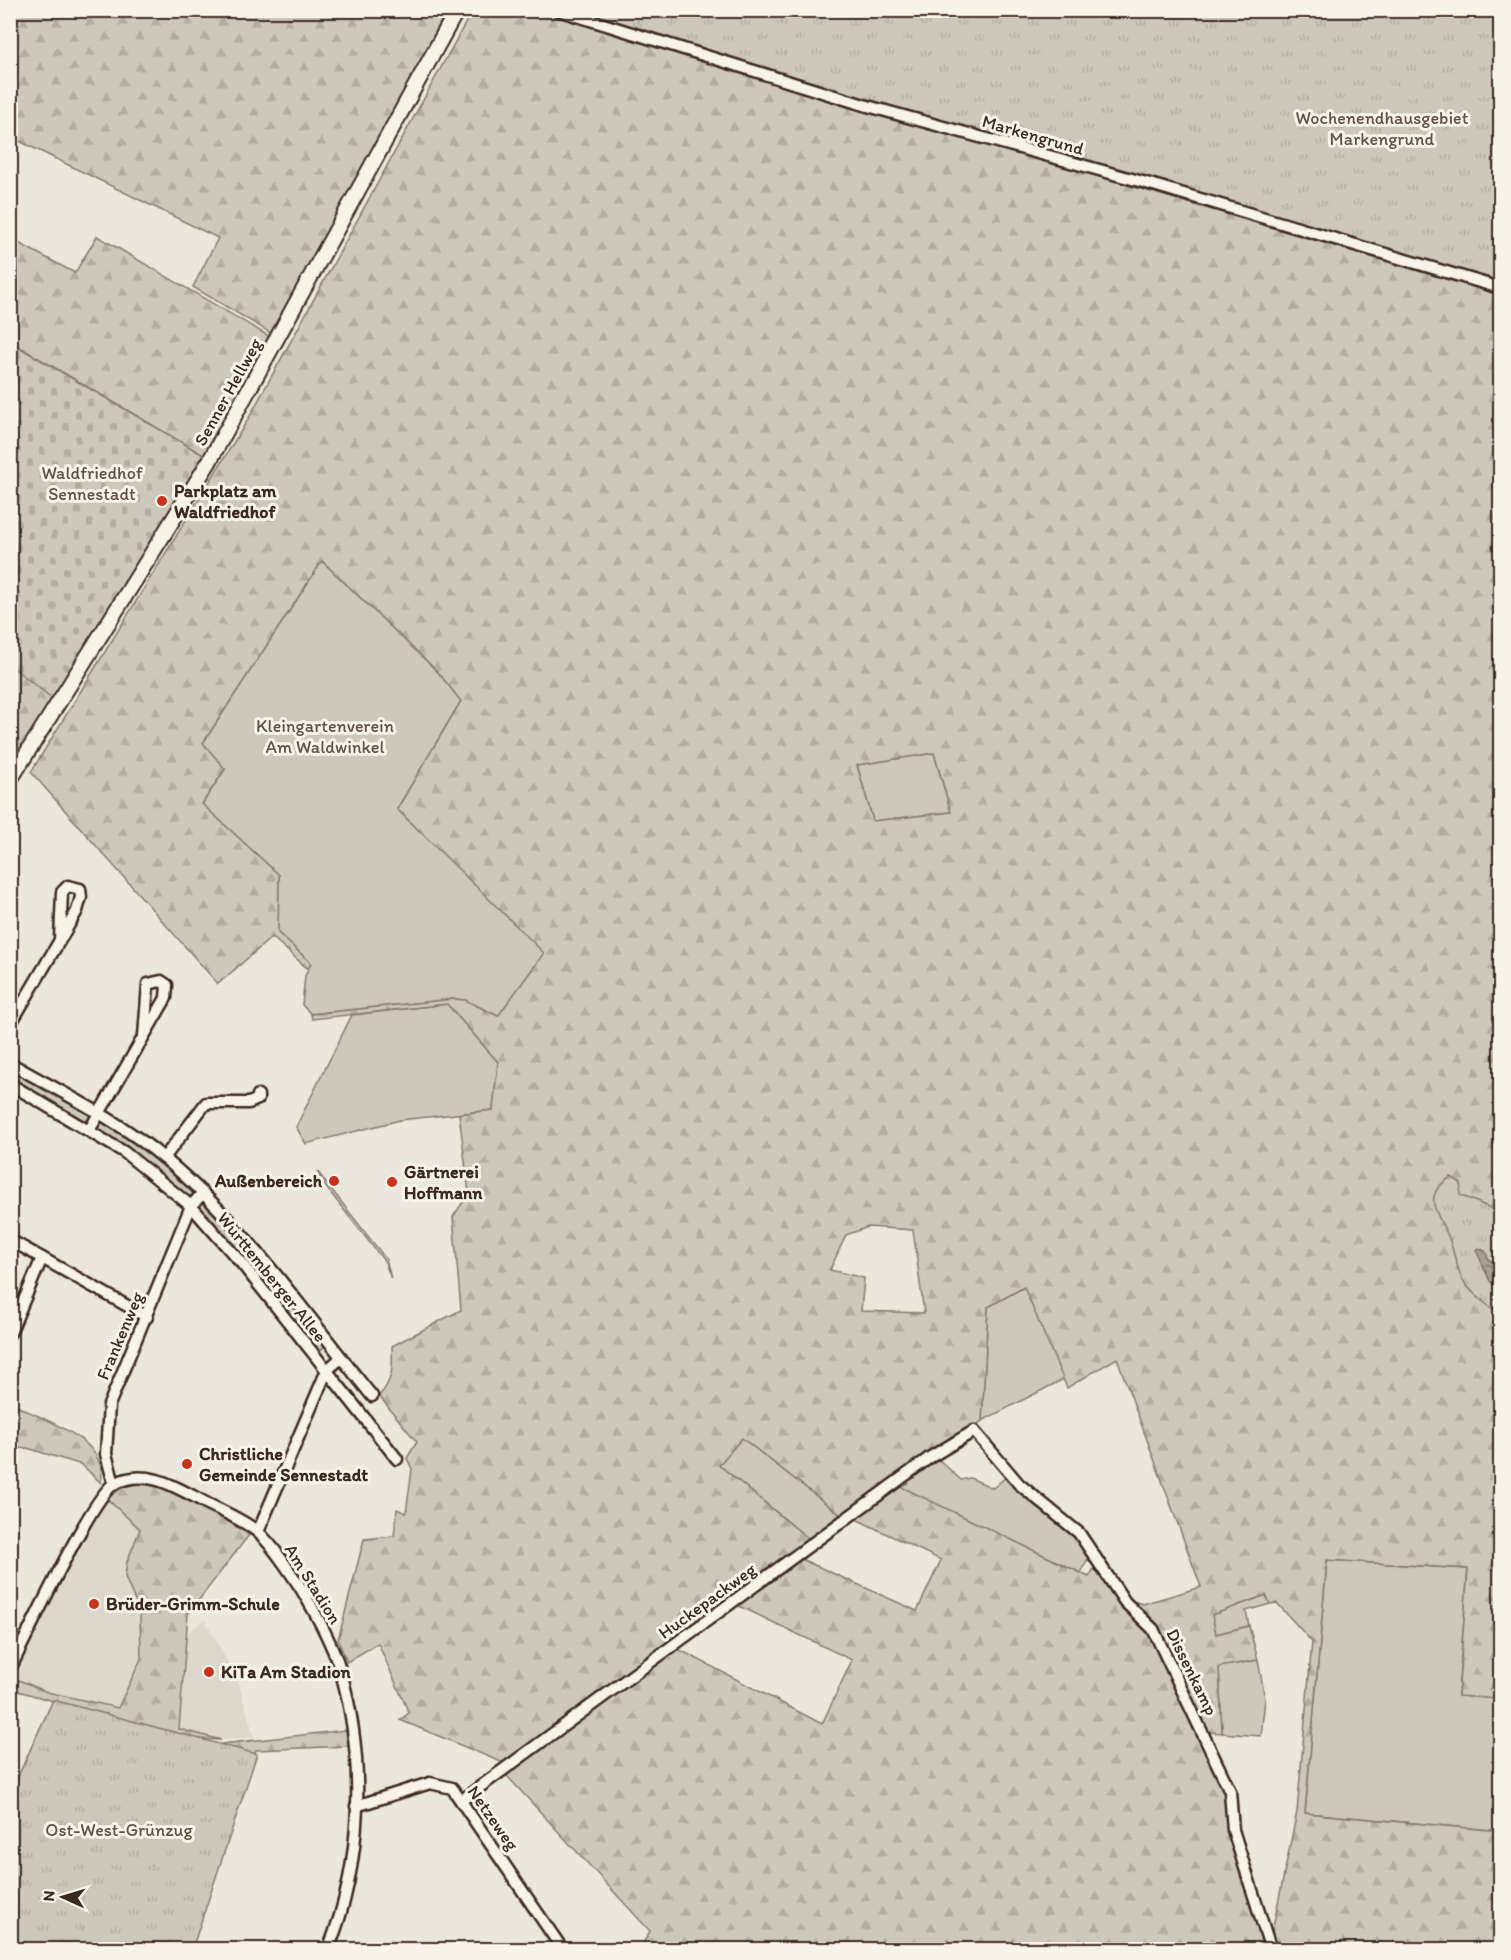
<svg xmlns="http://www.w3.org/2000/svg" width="1511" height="1960" viewBox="0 0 1511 1960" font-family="Itim,sans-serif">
  <defs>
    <pattern id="forest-firs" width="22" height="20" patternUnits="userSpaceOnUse" patternTransform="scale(1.5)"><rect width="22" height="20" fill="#cec8bc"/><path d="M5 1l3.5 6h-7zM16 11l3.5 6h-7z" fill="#b2aca1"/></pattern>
    <pattern id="cemetery-stones" width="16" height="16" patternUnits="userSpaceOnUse" patternTransform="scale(1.5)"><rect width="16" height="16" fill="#cec8bc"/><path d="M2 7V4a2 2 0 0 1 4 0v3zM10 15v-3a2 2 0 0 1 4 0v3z" fill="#b2aca1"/></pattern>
    <pattern id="park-tufts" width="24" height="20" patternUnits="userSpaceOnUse" patternTransform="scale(1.5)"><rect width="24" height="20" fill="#cec8bc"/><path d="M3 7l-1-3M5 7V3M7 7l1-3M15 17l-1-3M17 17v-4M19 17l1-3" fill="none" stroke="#b2aca1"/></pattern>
    <pattern id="water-ripples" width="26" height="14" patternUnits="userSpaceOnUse" patternTransform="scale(1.5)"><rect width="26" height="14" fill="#a89f93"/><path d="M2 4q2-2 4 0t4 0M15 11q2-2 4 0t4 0" fill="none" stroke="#8a8277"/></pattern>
  </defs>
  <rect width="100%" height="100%" fill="#ece7dc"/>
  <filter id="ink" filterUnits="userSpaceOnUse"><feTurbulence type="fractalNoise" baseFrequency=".0167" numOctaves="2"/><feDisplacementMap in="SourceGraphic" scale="12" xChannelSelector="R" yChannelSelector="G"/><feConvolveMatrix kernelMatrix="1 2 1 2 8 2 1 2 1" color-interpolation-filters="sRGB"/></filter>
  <g filter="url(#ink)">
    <g fill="#ddd7cc">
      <polygon points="107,1499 140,1528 125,1577 140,1613 141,1659 118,1708 47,1692 12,1677"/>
      <polygon points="205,1620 238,1681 254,1737 221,1740 179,1729 188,1632"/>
    </g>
    <g fill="#cec8bc" stroke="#84796d" stroke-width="1.5">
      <polygon points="322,561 438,672 461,701 397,809 545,953 498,1016 465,1000 454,999 311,1014 302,1005 305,976 311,963 278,933 279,875 202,804 225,769 203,743"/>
      <polygon points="934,753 951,812 873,821 857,765"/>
      <polygon points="447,1004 498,1062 493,1110 400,1120 306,1144 296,1127 352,1015"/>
      <polygon points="10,1068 91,1113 86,1123 11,1081"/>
      <polygon points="103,1120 134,1140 195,1190 189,1198 147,1164 98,1129"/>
      <polygon points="317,1171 386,1259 391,1279 385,1262 322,1182"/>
      <polygon points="203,1200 226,1222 252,1254 243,1260 197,1207"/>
      <polygon points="257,1259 326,1345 318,1353 248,1266"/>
      <polygon points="1024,1287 1064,1379 982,1421 988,1307"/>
      <polygon points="742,1438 842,1516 810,1540 718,1464"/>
      <polygon points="937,1458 961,1480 970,1478 993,1488 1006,1477 1076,1534 1090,1554 1081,1573 898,1486"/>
      <polygon points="1327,1560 1468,1569 1458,1695 1500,1699 1500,1831 1305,1813"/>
      <polygon points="1266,1595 1270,1604 1246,1611 1249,1626 1216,1634 1211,1615"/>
      <polygon points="1258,1660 1265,1699 1261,1736 1222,1733 1219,1667"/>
    </g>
    <g fill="url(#forest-firs)" stroke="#84796d" stroke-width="1.5" fill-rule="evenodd">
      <polygon points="11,11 445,10 446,11 400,103 274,335 193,287 218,238 11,137"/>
      <path d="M 472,11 L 538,11 L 1500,295 L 1500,1699 L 1458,1696 L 1468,1569 L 1327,1560 L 1305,1813 L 1500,1831 L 1500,1949 L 640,1949 L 650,1931 L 507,1776 L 506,1764 L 400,1720 L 409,1713 L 378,1643 L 347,1662 L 338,1640 L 364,1539 L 394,1536 L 397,1509 L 406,1513 L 412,1469 L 407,1458 L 417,1442 L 379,1396 C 393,1381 393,1366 392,1346 L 461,1310 L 453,1217 L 469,1193 L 459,1114 L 493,1110 L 498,1062 L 447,1004 L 312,1019 L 311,1014 L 454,999 L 465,1000 L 498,1016 L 544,953 L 397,809 L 461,701 L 438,672 L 322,561 L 203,743 L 225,769 L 202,804 L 279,875 L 278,933 L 311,963 L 308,969 L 272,937 L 218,984 L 31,772 L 247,421 ZM 934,753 L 951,812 L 873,821 L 857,765 ZM 868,1227 L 913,1230 L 924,1313 L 861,1311 L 864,1278 L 830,1270 L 846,1235 ZM 1024,1287 L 1067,1388 L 1117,1358 L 1201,1587 L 1143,1604 L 1129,1600 L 1101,1556 L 1089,1577 L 891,1482 L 982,1421 L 988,1307 ZM 742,1438 L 842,1516 L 810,1540 L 719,1465 ZM 854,1518 L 941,1560 L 917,1611 L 801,1559 ZM 1266,1595 L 1270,1604 L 1277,1603 L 1312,1642 L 1297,1812 L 1271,1937 L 1207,1732 L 1222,1733 L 1219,1667 L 1258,1660 L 1249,1626 L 1216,1634 L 1212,1615 ZM 737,1605 L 852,1660 L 822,1724 L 678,1649 Z"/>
      <polygon points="97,236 272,338 205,456 11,342 11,239 75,273"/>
      <polygon points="11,666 53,699 11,768"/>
      <path d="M 10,1403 C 42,1419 110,1439 101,1483 L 82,1465 L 27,1448 L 11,1449 Z"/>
      <path d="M 141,1483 C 175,1485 220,1516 249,1535 L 188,1614 L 179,1729 L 221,1740 L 197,1739 L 117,1717 L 11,1792 L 53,1701 L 11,1689 L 12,1677 L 47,1692 L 118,1708 L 141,1659 L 140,1613 L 125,1577 L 127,1562 L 140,1529 L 107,1499 L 123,1487 Z"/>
      <polygon points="346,1730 348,1746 256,1750 192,1949 146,1950 222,1744"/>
    </g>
    <polygon fill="url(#cemetery-stones)" stroke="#84796d" stroke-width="1.5" points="10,342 205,456 53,699 11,666"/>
    <g fill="url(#park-tufts)" stroke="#84796d" stroke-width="1.5">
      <polygon points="566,11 1500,11 1500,286"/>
      <path d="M 1451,1177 L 1461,1183 L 1460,1195 L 1500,1212 L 1500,1313 C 1487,1306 1471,1293 1462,1279 C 1459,1274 1452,1245 1448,1236 C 1438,1213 1420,1196 1451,1177 Z"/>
      <polygon points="53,1700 257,1754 192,1949 11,1949 11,1792"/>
    </g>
    <polygon fill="url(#water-ripples)" stroke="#7c7064" stroke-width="1.5" points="1478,1248 1485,1251 1489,1260 1492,1261 1500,1254 1500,1292 1490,1281 1476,1250"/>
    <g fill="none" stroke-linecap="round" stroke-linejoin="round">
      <defs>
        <g id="minor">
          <polyline points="558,10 864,105 1150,184 1500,288"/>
          <polyline points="10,1025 77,911 81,897 80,889 68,886 62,892 60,940"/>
          <path d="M 10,1063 C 62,1093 119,1120 165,1159 C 246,1226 306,1315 372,1396"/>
          <polyline points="10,1084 124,1152 191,1206 243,1265 397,1459"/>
          <polyline points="90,1129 166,998 167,985 161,981 148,984 144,1036"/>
          <polyline points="164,1158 206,1103 249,1103 258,1099 258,1095"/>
          <polyline points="10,1240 147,1317"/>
          <polyline points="10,1333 42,1258"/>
          <polyline points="114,1484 106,1454 109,1405 191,1206 203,1193"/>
          <polyline points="258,1532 327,1370 341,1358"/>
          <path d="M 10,1669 C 26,1638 92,1496 114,1484 C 146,1467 176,1487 204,1502 C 221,1511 244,1520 259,1533 C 275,1548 288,1569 300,1587 C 315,1612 331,1640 340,1669 C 366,1758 363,1863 328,1950"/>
          <polyline points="462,1800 929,1458 974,1431 1019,1484 1079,1533 1125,1602 1153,1629 1230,1791 1233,1830 1271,1950"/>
          <polyline points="356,1806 430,1783 452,1788 563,1950"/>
        </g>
        <polyline id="tertiary" points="10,780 209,462 457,10"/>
      </defs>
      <use href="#minor" stroke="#3b2a1e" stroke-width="15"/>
      <use href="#tertiary" stroke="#3b2a1e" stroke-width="18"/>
      <use href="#minor" stroke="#f7f3e8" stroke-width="10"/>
      <use href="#tertiary" stroke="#f7f3e8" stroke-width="14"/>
    </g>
  </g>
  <g fill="#c8321e" stroke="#f7f3e8" stroke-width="2">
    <circle cx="162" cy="501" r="6"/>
    <circle cx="334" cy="1181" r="6"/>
    <circle cx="392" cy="1182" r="6"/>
    <circle cx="187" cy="1464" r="6"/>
    <circle cx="94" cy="1604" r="6"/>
    <circle cx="209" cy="1672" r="6"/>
  </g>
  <g text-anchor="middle" stroke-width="6" stroke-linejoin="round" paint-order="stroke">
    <g font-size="18" fill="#605246" stroke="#f7f3e8">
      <text x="1382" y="124">Wochenendhausgebiet<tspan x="1382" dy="21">Markengrund</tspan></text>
      <text x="92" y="479">Waldfriedhof<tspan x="92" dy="21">Sennestadt</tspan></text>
      <text x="325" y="732">Kleingartenverein<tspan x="325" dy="21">Am Waldwinkel</tspan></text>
      <text x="119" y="1836">Ost-West-Grünzug</text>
    </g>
    <g font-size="18" fill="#3b2a1e" stroke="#f7f3e8">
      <text transform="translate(1033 135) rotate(16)" y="6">Markengrund</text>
      <text transform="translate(228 392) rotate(-61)" y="6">Senner Hellweg</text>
      <text transform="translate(272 1277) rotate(51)" y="6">Württemberger Allee</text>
      <text transform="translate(120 1336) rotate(-67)" y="6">Frankenweg</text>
      <text transform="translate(313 1584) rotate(58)" y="6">Am Stadion</text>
      <text transform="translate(707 1601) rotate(-36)" y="6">Huckepackweg</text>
      <text transform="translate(1192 1672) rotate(64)" y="6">Dissenkamp</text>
      <text transform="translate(493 1818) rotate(55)" y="6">Netzeweg</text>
    </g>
    <g font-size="18" font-weight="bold" fill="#3b2a1e" stroke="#f7f3e8" text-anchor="start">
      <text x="174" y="497">Parkplatz am<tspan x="174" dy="21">Waldfriedhof</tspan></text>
      <text x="404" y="1178">Gärtnerei<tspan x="404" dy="21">Hoffmann</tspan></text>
      <text x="322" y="1187" text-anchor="end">Außenbereich</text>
      <text x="199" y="1460">Christliche<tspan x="199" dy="21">Gemeinde Sennestadt</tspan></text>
      <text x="106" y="1610">Brüder-Grimm-Schule</text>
      <text x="221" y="1678">KiTa Am Stadion</text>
    </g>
  </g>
  <rect width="1511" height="1960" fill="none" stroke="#f7f3e8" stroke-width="36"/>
  <rect x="18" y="18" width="1475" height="1924" fill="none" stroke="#3b2a1e" stroke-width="2" filter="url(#ink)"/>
  <g transform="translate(63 1897) rotate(274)" stroke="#f7f3e8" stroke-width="4.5" paint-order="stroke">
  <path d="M0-4.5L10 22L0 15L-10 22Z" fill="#3b2a1e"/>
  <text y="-9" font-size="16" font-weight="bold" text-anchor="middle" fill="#3b2a1e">N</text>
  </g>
</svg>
